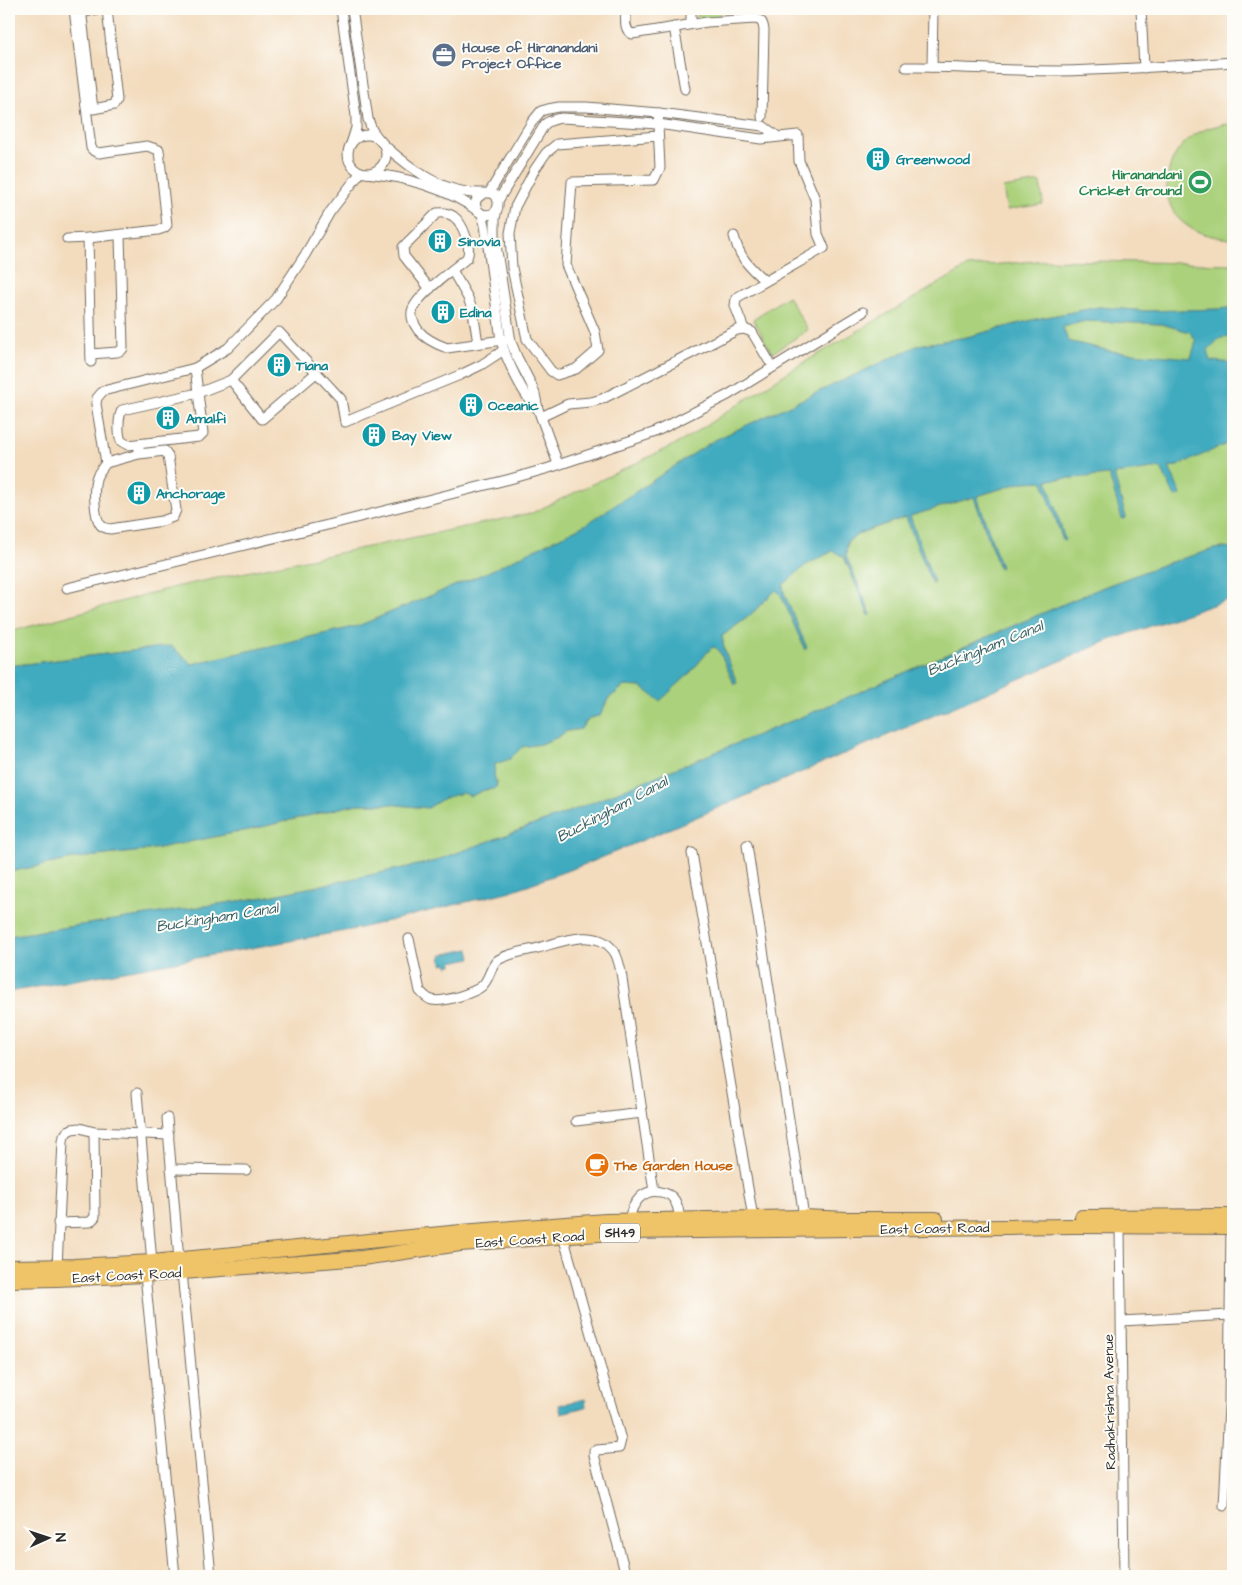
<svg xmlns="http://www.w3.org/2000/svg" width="1242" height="1585" viewBox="0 0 1242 1585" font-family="'Architects Daughter',sans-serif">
  <rect width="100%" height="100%" fill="#fdfcf7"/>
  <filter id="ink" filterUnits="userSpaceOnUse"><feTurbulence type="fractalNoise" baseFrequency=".02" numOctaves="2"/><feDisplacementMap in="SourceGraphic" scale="10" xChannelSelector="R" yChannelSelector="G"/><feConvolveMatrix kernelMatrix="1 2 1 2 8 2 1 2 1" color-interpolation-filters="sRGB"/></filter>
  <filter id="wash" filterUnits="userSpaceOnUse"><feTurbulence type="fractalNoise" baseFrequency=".0096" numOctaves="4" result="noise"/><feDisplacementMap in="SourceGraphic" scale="20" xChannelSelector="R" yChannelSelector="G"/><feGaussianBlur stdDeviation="1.12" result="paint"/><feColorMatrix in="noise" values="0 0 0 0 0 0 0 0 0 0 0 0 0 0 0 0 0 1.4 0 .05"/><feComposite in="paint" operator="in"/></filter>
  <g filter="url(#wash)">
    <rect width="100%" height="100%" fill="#f3dcbe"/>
    <g fill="#abd17b" stroke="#6b7e53">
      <polygon points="697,9 720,9 720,16 698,23"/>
      <path d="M 1233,124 L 1233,239 L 1230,239 C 1212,237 1193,233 1180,220 C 1171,211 1166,197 1167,184 C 1168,148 1198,124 1233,124 Z"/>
      <polygon points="1040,182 1043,204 1007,210 1003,188"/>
      <polygon points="1047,260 1233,264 1233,307 1221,309 1146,311 1099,307 1036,319 967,337 919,345 713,441 585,525 490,571 358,626 192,664 171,646 9,666 9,632 174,587 532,513 682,441 791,370 967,267"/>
      <polygon points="788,296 808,330 772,353 753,319"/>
      <polygon points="1085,321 1161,324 1190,332 1196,341 1191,359 1110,351 1067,341 1063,327"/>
      <polygon points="1233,337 1233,363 1211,361 1207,350 1220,338"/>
      <path d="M 1233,441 L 1233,547 L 1214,549 L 1165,564 L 1101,588 L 811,713 L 564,814 L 432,862 L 265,897 L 9,936 L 9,872 L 78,858 L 143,851 L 249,830 L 357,804 L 388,804 L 428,808 L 444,798 L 463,792 L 471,796 L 484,790 L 493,789 L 497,786 L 494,775 L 495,764 L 510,759 L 522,747 L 540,744 L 556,738 L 567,731 L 581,729 C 586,720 589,717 600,716 L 608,699 L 624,686 L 641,687 L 654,695 L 678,684 L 690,673 L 711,648 L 715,647 L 720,652 L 734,684 L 737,683 L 724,649 L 722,636 L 748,617 L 776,590 L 781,595 L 805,649 L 806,649 L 784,593 L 783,585 L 806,565 L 833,551 L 844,557 L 869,615 L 871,615 L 846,556 L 847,542 L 860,533 L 906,517 L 932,584 L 934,583 L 910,516 L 974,497 L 999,568 L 1000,567 L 977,496 L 1023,482 L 1043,481 L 1063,541 L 1065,540 L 1046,480 L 1109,475 L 1123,519 L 1126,517 L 1113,474 L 1161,468 L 1175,496 L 1180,495 L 1169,467 L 1177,466 Z"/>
    </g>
    <g fill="#40aabf" stroke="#366a75" fill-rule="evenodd">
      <path d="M 1099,307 L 1146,311 L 1221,309 L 1233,307 L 1233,337 L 1220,338 L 1208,350 L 1211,361 L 1233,363 L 1233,441 L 1177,466 L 1169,467 L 1181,495 L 1175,497 L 1161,468 L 1114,474 L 1126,518 L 1122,519 L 1109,475 L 1047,480 L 1065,540 L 1063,541 L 1043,481 L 1023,482 L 977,496 L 1001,567 L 999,568 L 974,497 L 910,516 L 934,583 L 932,584 L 906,517 L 860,533 L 847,542 L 846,556 L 871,615 L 869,616 L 844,557 L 833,551 L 806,565 L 783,585 L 784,593 L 807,648 L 805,650 L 781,595 L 776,590 L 748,617 L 722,636 L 724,649 L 737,683 L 734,684 L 720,652 L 715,647 L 711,648 L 690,673 L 660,701 L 641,687 L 624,686 L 608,699 L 600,716 C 589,717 586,720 581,729 L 567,731 L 556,738 L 540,744 L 522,747 L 510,759 L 495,764 L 494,775 L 497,786 L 493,789 L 484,790 L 471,796 L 463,793 L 444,798 L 428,808 L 388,804 L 357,804 L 249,830 L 143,851 L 78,858 L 9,872 L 9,666 L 171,646 L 192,664 L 358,626 L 490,571 L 585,525 L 713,441 L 919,345 L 967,337 L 1036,319 ZM 1085,321 L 1161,324 L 1190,332 L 1196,341 L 1191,358 L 1110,351 L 1068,341 L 1063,327 Z"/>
      <polygon points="1233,547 1233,598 1110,640 594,861 511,891 356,929 9,992 9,936 265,897 432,862 564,814 811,713 1101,588 1165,564 1214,549"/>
      <polygon points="469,949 471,958 452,962 452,965 448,966 447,963 442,964 441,955"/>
      <polygon points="585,1399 586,1407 561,1413 559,1405"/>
    </g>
  </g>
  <g filter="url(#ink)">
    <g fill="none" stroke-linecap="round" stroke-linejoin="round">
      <defs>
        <g id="minor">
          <polyline points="81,9 93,109 114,105 117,100 107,9"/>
          <polyline points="341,9 356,116 356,128 351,144"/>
          <polyline points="352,9 368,119 372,130 381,142"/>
          <path d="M 626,9 C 626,17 623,30 632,34 L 707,22 L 755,19 C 762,20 763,23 764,30 L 762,117"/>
          <polyline points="691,9 691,24"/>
          <polyline points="1141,9 1144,68"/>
          <polyline points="82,13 98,9"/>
          <polyline points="674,27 685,89"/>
          <path d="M 906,67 C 957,66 1007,71 1058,71 C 1117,70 1175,66 1233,62"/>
          <polyline points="932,67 933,9"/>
          <circle cx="367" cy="154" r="19"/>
          <polyline points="658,136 557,144 546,153 535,169 515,207 510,233 512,268 527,339 551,371 557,375 576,369 598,350 595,332 566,265 572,182 654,180 660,168 658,124 659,113"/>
          <path d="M 384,145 C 411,169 445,195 483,193"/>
          <path d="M 366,173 C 402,176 450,189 479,212"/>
          <polyline points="489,193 532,122 541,111 548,109 559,107 586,107 659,113 763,126 777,136"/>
          <path d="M 498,201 L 545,124 C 550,120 555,119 562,118 L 658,124 L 761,139 L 798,135 L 799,161 L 815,199 L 818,234 L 824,248 L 736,298 L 735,306 L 744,329"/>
          <polyline points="497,209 495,219 495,238 511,342 517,357 531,384 535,394 538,409 558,464"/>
          <path d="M 482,214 C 490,216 499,213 498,203 C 497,181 461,199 482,214 L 485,225 L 501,340 C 505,357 524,398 538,409"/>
          <path d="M 734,236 C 739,257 749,267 765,281"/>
          <polyline points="88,238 91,362"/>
          <polyline points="67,239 88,238 158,230 164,228 167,225 159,150 147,146 99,153 94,151 91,148 74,9"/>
          <polyline points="452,270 468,298 473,312 478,343"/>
          <path d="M 430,289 L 404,256 L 403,247 L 437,213 C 443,212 448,213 453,216 C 463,223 472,247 467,258 C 454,269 414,297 412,312 C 411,319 414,324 418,330 C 425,339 436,344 447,348 L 510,339"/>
          <polyline points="91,354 117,352 122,350 123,348 120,235"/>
          <polyline points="195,368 198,393 231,380 279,332 341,399 345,422 460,375 481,365 504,350"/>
          <polyline points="231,380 262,419 316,373"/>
          <path d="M 198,393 L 203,433 L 199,437 L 128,445 L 121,441 C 118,433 118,418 122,410 Z"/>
          <polyline points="541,417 568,404 591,402 602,399 737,330 744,329 752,332 769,361"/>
          <path d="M 139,454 L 106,463 C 103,467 99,472 97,476 C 93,485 94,516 100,524 C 102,528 106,528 110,529 L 162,521 L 173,517 L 176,510 L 168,456 L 165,451 L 139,454 L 139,444"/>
          <polyline points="106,463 96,404 97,398 103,391 195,368 228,348 276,299 305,255 330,212 361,172"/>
          <polyline points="67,588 340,522 510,479 549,468 653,433 728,395 863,312"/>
          <polyline points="747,845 804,1217"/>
          <polyline points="692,853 753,1218"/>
          <path d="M 409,939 L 420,991 C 423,994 427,999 432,1000 C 442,1003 474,993 482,986 C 490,979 490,966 498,960 C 509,953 526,951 538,948 C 560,942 596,927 613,950 C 618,956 619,964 621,972 L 654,1191"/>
          <polyline points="137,1093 152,1262"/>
          <polyline points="167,1118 179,1260"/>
          <polyline points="576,1121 642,1113"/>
          <polyline points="171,1169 246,1170"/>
          <path d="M 629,1220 C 632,1204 642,1188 661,1192 C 665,1193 669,1194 672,1197 C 678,1203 679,1212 680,1220"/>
          <polyline points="58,1223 90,1222 95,1217 94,1132"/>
          <polyline points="1120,1227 1124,1576"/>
          <polyline points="563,1236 621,1440 619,1448 597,1450 594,1451 594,1455 626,1576"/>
          <polyline points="57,1267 63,1141 64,1136 68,1131 72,1129 80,1128 94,1132 169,1135"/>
          <polyline points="182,1272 211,1576"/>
          <polyline points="145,1275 175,1576"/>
          <polyline points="1122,1321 1230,1315"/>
          <polyline points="1224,1506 1229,1406 1231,1227"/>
        </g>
        <g id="primary">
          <polyline points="1082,1217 1233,1216"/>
          <polyline points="9,1267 74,1266 152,1262 461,1232 606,1221 804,1217 847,1219 936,1219"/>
          <polyline points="9,1280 57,1279 145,1275 362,1258 460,1244 627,1232 1075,1226 1233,1227"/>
        </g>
      </defs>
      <use href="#minor" stroke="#71695e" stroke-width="11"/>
      <use href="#primary" stroke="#71695e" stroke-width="16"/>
      <use href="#minor" stroke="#fff" stroke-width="9"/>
      <use href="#primary" stroke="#efc469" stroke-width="14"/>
    </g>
  </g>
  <defs>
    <symbol id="office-disc" viewBox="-11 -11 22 22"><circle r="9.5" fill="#5c6f8a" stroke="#fdfcf7"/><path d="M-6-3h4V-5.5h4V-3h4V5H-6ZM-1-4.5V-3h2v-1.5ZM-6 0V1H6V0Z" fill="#fff"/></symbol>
    <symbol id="building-disc" viewBox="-11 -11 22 22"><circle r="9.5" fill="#0f9aa8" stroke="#fdfcf7"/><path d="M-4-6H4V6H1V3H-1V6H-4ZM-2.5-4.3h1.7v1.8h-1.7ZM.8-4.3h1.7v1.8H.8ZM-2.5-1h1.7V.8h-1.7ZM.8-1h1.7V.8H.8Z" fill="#fff"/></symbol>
    <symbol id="stadium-disc" viewBox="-11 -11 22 22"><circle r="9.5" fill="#2e9e5b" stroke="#fdfcf7"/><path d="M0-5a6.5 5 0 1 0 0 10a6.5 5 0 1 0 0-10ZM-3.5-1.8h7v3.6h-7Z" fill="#fff"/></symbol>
    <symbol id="cafe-disc" viewBox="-11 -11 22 22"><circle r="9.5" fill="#e8710a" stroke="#fdfcf7"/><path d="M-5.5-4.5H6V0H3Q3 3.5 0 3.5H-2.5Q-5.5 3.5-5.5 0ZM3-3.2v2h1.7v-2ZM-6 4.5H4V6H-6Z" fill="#fff"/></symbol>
  </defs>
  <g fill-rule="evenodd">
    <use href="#office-disc" x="430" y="41" width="28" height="28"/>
    <use href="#building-disc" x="864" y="145" width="28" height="28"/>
    <use href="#stadium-disc" x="1186" y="168" width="28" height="28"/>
    <use href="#building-disc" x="426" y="227" width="28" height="28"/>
    <use href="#building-disc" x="429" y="298" width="28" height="28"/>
    <use href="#building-disc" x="265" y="351" width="28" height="28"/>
    <use href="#building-disc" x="457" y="391" width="28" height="28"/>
    <use href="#building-disc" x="154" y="404" width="28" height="28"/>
    <use href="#building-disc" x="360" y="421" width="28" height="28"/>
    <use href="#building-disc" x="125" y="479" width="28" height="28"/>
    <use href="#cafe-disc" x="583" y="1151" width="28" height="28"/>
  </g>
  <g text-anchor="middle" stroke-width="4" stroke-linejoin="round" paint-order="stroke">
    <rect fill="#fdfcf7" stroke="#6a6a68" stroke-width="1" x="600" y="1223.5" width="40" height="19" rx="4"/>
    <g font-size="12" font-weight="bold" fill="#2b2b2b">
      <text x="620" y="1237">SH49</text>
    </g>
    <g font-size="14" font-weight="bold" fill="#4e5e75" stroke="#fdfcf7" text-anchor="start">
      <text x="462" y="52">House of Hiranandani<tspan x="462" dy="16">Project Office</tspan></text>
    </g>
    <g font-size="14" font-weight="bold" fill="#0d838f" stroke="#fdfcf7" text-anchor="start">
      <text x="896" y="164">Greenwood</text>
      <text x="458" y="246">Sinovia</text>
      <text x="460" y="317">Edina</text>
      <text x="296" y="370">Tiana</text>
      <text x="488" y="410">Oceanic</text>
      <text x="186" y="423">Amalfi</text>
      <text x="392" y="440">Bay View</text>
      <text x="156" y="498">Anchorage</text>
    </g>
    <g font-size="14" font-weight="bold" fill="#27864d" stroke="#fdfcf7" text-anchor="end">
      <text x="1182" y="179">Hiranandani<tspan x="1182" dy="16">Cricket Ground</tspan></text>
    </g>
    <g font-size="14" font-weight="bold" fill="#c56008" stroke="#fdfcf7" text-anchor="start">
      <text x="614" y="1170">The Garden House</text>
    </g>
    <g font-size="14" fill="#2b2b2b" stroke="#fdfcf7">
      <text transform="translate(935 1228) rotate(-1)" y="5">East Coast Road</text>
      <text transform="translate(530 1239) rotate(-4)" y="5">East Coast Road</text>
      <text transform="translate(127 1275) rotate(-3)" y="5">East Coast Road</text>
      <text transform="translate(1109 1402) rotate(-91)" y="5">Radhakrishna Avenue</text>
    </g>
    <g font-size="15" font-style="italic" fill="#335e66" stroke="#fdfcf7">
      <text transform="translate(985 648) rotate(-22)" y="5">Buckingham Canal</text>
      <text transform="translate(612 809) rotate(-28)" y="5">Buckingham Canal</text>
      <text transform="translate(217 917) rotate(-9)" y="5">Buckingham Canal</text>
    </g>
  </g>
  <rect width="1242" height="1585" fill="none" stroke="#fdfcf7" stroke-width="30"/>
  <g transform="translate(48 1538) rotate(87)" stroke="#fdfcf7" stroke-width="4" paint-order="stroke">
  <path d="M0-4L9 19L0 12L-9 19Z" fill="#2b2b2b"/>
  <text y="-8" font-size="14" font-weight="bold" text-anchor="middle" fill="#2b2b2b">N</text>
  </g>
</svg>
